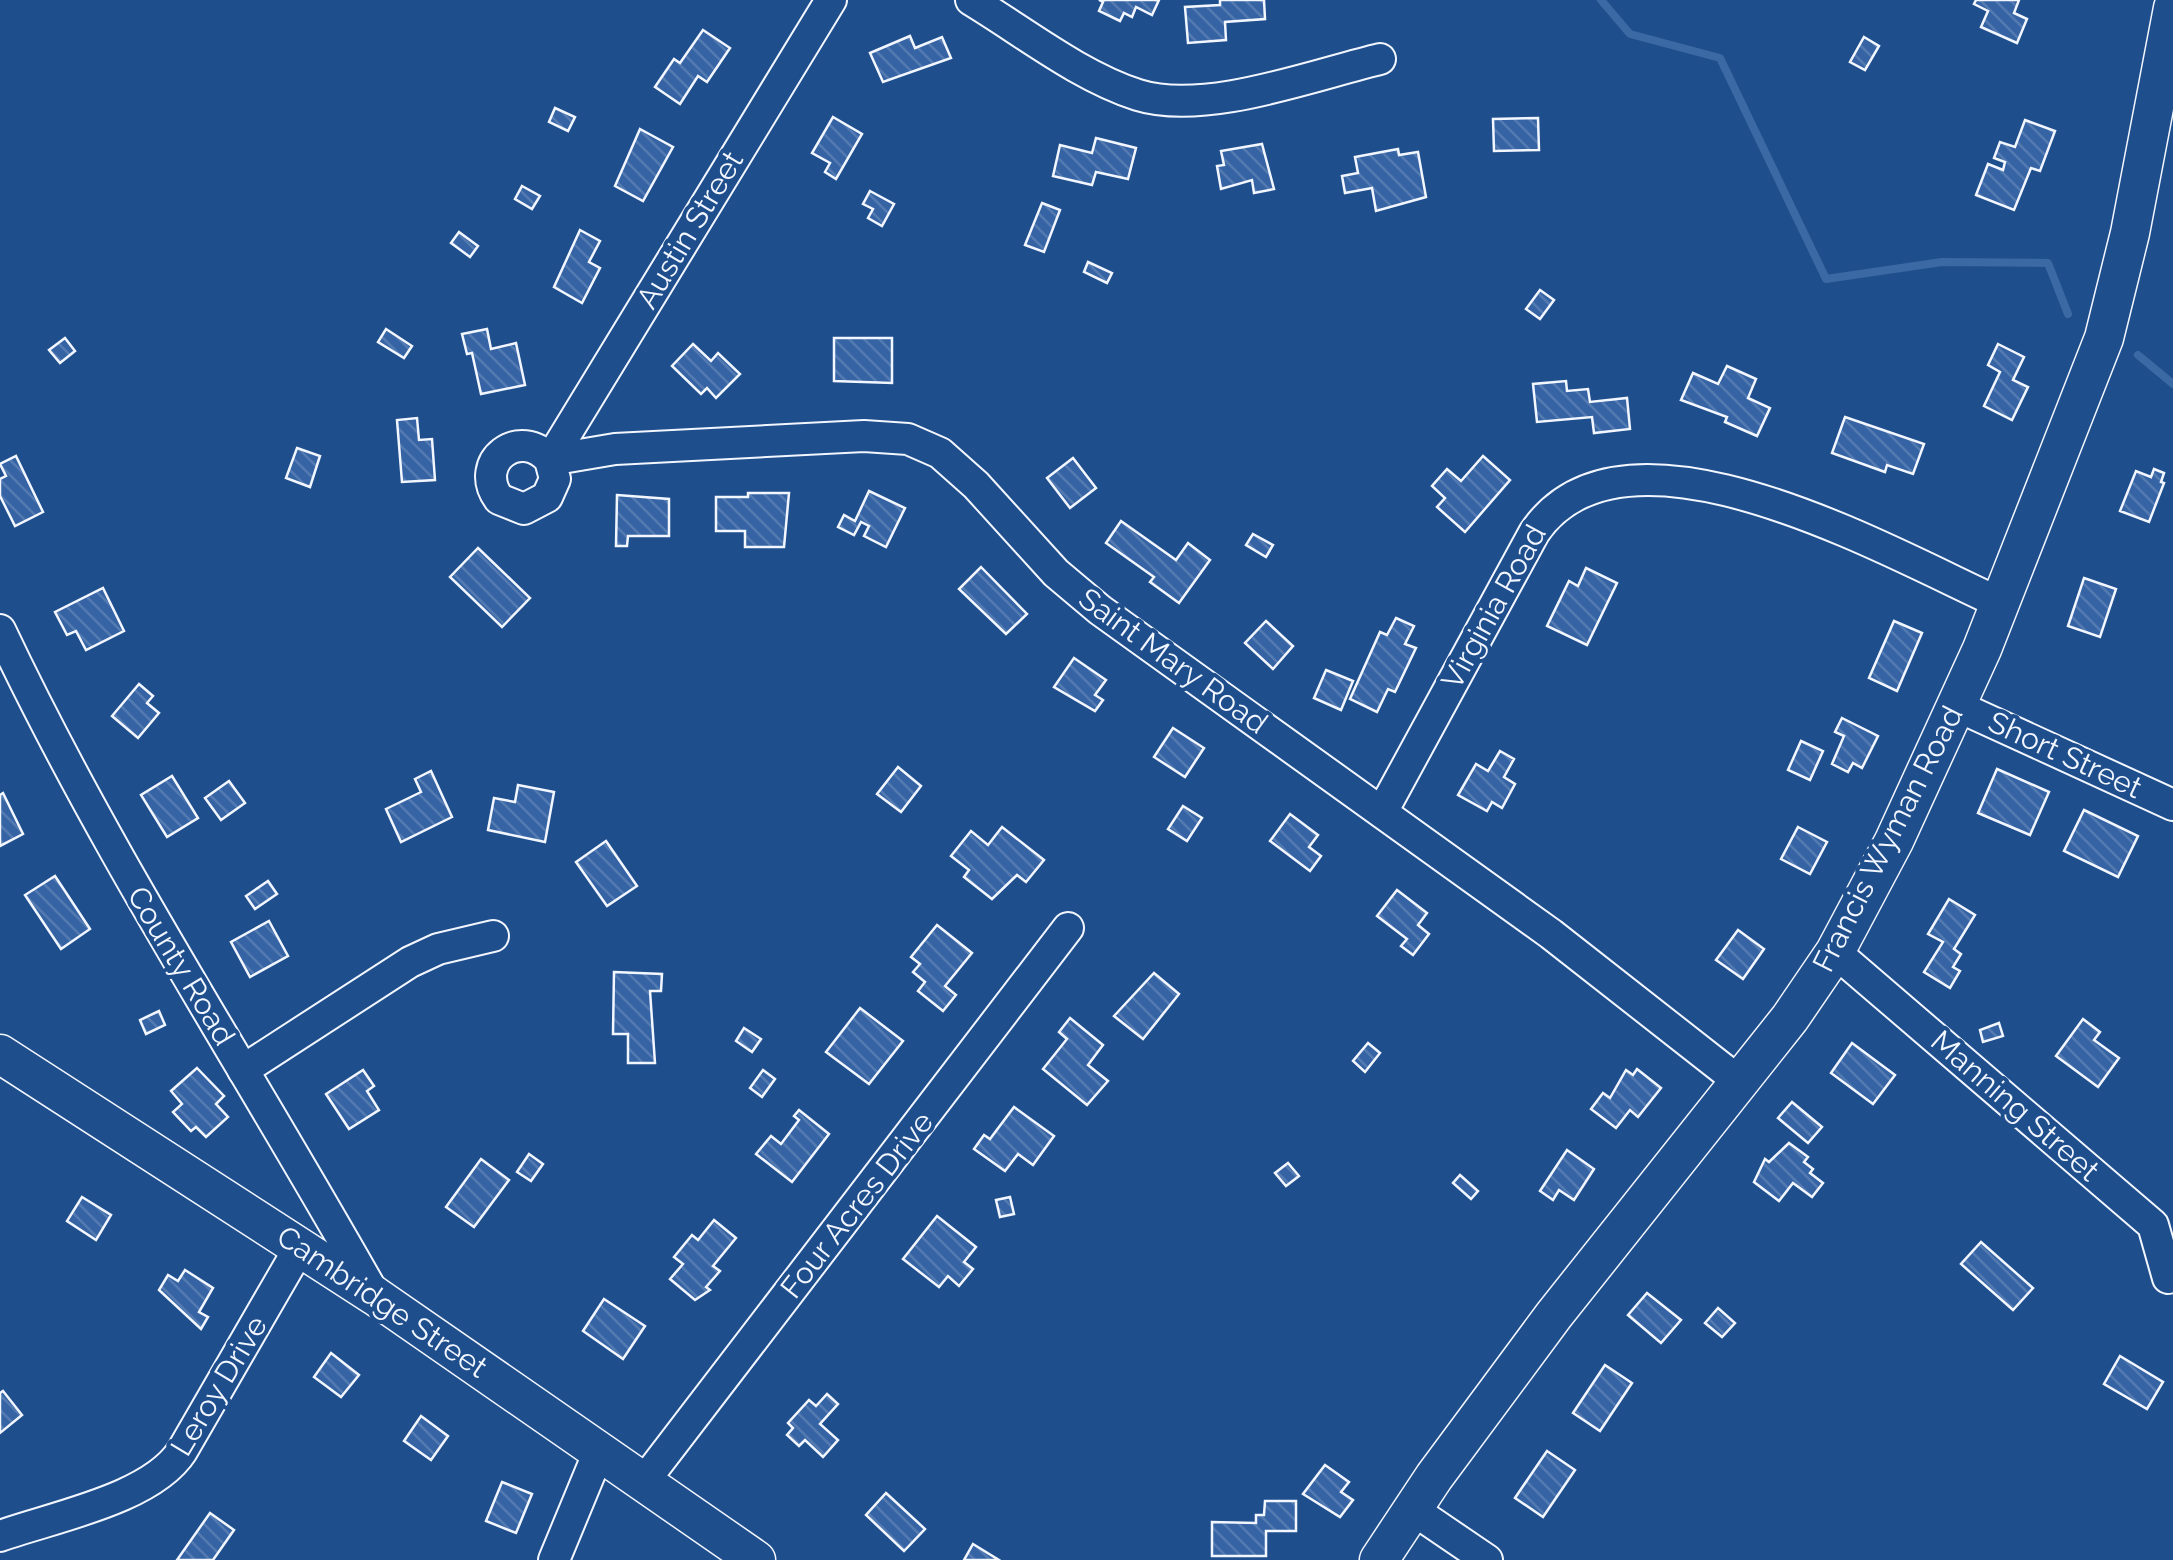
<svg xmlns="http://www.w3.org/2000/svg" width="2173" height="1560" viewBox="0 0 2173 1560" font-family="Raleway,sans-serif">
  <defs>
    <pattern id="building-back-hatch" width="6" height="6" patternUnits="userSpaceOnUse" patternTransform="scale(2.5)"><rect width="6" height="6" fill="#3563a3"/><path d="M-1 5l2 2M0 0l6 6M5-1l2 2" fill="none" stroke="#537ab1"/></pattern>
  </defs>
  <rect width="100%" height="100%" fill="#1f4e8c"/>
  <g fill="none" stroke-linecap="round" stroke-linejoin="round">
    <g stroke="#3b69a3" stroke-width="8">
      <polyline points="1601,0 1630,34 1720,58 1826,279 1942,262 2048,263 2068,314"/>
      <polyline points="2138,355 2173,384"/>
    </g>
  </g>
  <g fill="url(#building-back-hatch)" stroke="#f2f6ff" stroke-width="2.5">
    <polygon points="1099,0 1159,0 1152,15 1136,7 1132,17 1124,13 1120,21 1099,11 1103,2"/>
    <polygon points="1220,0 1264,0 1265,19 1225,22 1226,40 1188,43 1185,7 1220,5"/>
    <polygon points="1976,0 2019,0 2014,13 2027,19 2017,43 1981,27 1988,11 1974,4"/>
    <polygon points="703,30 730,48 707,82 698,76 680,104 655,87 674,59 680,63"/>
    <polygon points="910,36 915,48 942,37 951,58 883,82 870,53"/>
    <polygon points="1864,37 1879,46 1865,70 1850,62"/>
    <polygon points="555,108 575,117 568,131 549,122"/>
    <polygon points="833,117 862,134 836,179 825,172 830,163 812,153"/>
    <polygon points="1538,118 1539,150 1494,151 1493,119"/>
    <polygon points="2025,120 2055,131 2040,171 2031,168 2014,210 1976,195 1988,164 2003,170 2005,162 1994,158 2000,142 2015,147"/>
    <polygon points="640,129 673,147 643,201 615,186"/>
    <polygon points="1096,138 1136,148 1128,179 1096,172 1092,185 1053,176 1060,145 1092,153"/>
    <polygon points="1262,144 1274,189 1254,193 1252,180 1221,189 1217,166 1224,165 1221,151"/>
    <polygon points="1398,149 1399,155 1418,152 1426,197 1376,211 1372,188 1345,193 1342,176 1358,173 1355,157"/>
    <polygon points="522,186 540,196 532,209 515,199"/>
    <polygon points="870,191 894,204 882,226 868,218 873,209 863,204"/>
    <polygon points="1042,203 1060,210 1044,252 1025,245"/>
    <polygon points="580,230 600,241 589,262 600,268 582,303 554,287"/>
    <polygon points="459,232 478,246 470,257 451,243"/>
    <polygon points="1088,262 1112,273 1107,283 1084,272"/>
    <polygon points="1540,290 1554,300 1540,319 1526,309"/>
    <polygon points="386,329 412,346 404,358 378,342"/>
    <polygon points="487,329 491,349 516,343 525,385 481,394 472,353 467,354 462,334"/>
    <polygon points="65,338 75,351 60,363 49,350"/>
    <polygon points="834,338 892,338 892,383 834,381"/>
    <polygon points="693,344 711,361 718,353 740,374 716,398 707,388 701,394 672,366"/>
    <polygon points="1998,344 2024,357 2013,380 2028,387 2012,420 1984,406 2000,372 1988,365"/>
    <polygon points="1727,366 1756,379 1748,398 1770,408 1757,436 1725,422 1727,417 1681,400 1693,373 1718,384"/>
    <polygon points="1566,381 1567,391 1588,389 1590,402 1627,398 1630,429 1594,433 1592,417 1537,422 1533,384"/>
    <polygon points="1845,417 1924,444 1913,474 1887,465 1885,472 1832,453"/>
    <polygon points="417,418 419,440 432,439 435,480 402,482 397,420"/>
    <polygon points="297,448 320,456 310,487 286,478"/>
    <polygon points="16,456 43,512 15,526 0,496 0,479 6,476 0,464"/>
    <polygon points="1483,456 1510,480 1465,532 1437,507 1445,498 1432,486 1447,469 1461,481"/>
    <polygon points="1073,458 1096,488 1070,508 1047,478"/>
    <polygon points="2154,469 2164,473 2161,482 2164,483 2149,522 2120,511 2136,471 2151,477"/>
    <polygon points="869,491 905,508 886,547 864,536 869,526 861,522 854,535 838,527 844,515 855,521"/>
    <polygon points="748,493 789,493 784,547 745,547 745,531 716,531 716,497 748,497"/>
    <polygon points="617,495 669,499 669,536 628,536 627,546 616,546"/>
    <polygon points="1121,521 1176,560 1188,543 1210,560 1179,603 1150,582 1154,577 1106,543"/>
    <polygon points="1253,534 1273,545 1266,557 1246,545"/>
    <polygon points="478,548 530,598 502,627 450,577"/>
    <polygon points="981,567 1027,614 1006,634 959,589"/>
    <polygon points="1586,568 1617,583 1587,645 1547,626 1569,581 1578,586"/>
    <polygon points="2084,578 2116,589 2100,637 2068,626"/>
    <polygon points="103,588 124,631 86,650 76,631 67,635 55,612"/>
    <polygon points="1396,618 1414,626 1405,644 1416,648 1395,692 1388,689 1377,712 1350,699 1380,632 1387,635"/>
    <polygon points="1266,621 1293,646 1273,669 1245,643"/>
    <polygon points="1894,621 1922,633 1897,691 1869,678"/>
    <polygon points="1074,658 1106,680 1095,695 1103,700 1095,711 1054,687"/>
    <polygon points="1326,670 1353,681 1341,710 1314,698"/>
    <polygon points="139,684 153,696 147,703 159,713 138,738 112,716"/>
    <polygon points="1842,718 1878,736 1862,768 1853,763 1848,772 1832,764 1844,736 1835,732"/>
    <polygon points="1173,728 1204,748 1185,777 1154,757"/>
    <polygon points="1801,741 1823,751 1810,780 1788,770"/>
    <polygon points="1500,751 1514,759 1504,777 1515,784 1502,808 1492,802 1487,811 1458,795 1476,764 1488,771"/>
    <polygon points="898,767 921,786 901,812 877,794"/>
    <polygon points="1997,769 2049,792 2030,835 1978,813"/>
    <polygon points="431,771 452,817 401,842 386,809 421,792 415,779"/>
    <polygon points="172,776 198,818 167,837 141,795"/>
    <polygon points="229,781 245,803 221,820 205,798"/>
    <polygon points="518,785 554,792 545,842 488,830 494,798 515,802"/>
    <polygon points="3,793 23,834 0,846 0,795"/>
    <polygon points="1183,806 1202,818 1187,841 1168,829"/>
    <polygon points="2084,810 2138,836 2118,877 2064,851"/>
    <polygon points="1290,814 1318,835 1309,847 1321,856 1310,871 1270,841"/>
    <polygon points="1002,827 1044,860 1026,882 1017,875 992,899 964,877 969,870 951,856 971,831 988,845"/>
    <polygon points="1798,827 1827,842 1810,874 1781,859"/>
    <polygon points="606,841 637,886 607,906 576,862"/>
    <polygon points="55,876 90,929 61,949 25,895"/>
    <polygon points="268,881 277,894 255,909 246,896"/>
    <polygon points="1397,890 1427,913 1418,925 1429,934 1413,955 1401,946 1407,939 1377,916"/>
    <polygon points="1949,899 1975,915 1954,949 1961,954 1953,967 1960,971 1950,988 1924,972 1943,942 1928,934"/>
    <polygon points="269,921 288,956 250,977 231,942"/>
    <polygon points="937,925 972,953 945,986 956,995 943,1011 918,991 925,982 913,972 920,964 911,957"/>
    <polygon points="1738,930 1764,949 1743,979 1716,960"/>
    <polygon points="614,972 662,974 661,991 650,991 655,1063 628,1063 628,1034 613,1034"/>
    <polygon points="1154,973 1179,994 1143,1039 1114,1016"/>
    <polygon points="860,1008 903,1041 869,1084 826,1052"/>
    <polygon points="159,1011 165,1025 146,1034 140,1020"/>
    <polygon points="1070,1018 1103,1045 1088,1065 1108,1081 1087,1105 1043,1069 1067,1039 1059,1032"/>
    <polygon points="2083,1019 2100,1032 2094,1040 2119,1058 2098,1087 2056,1056"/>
    <polygon points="1999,1023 2003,1036 1983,1042 1980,1030"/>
    <polygon points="744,1028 761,1039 752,1052 736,1041"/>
    <polygon points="1368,1043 1380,1053 1365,1072 1353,1061"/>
    <polygon points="1852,1043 1895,1075 1873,1104 1831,1073"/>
    <polygon points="197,1068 224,1096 216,1104 228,1117 206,1137 196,1127 191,1131 173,1112 182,1104 171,1091"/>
    <polygon points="1637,1069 1661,1088 1638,1117 1630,1110 1616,1128 1591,1109 1603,1093 1610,1098 1626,1070 1633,1075"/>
    <polygon points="363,1070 374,1086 367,1091 379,1110 349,1129 326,1094"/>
    <polygon points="763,1070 775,1079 762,1097 750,1088"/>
    <polygon points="1792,1102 1822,1127 1808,1143 1778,1118"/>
    <polygon points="1014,1107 1054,1136 1033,1165 1018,1154 1005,1171 974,1149 984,1135 990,1139"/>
    <polygon points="799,1110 829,1134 792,1182 756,1154 771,1136 781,1144 799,1120 794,1116"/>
    <polygon points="1789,1143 1808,1157 1804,1162 1813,1169 1810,1173 1823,1183 1812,1197 1793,1183 1779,1201 1754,1182 1765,1159 1769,1162"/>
    <polygon points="1567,1150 1594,1169 1574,1200 1559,1190 1553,1200 1540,1191"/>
    <polygon points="529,1154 543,1164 531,1181 517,1172"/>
    <polygon points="481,1159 509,1180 474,1227 446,1207"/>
    <polygon points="1288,1163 1299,1176 1286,1186 1275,1173"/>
    <polygon points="1460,1175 1478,1191 1471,1199 1453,1183"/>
    <polygon points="82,1197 111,1215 96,1240 67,1221"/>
    <polygon points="1010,1197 1014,1214 1000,1217 996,1200"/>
    <polygon points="937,1216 976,1247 964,1262 973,1269 959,1286 948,1276 939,1287 903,1259"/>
    <polygon points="714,1220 736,1238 713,1266 720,1271 706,1287 710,1290 695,1300 670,1279 683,1264 674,1257 692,1235 698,1240"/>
    <polygon points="1981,1242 2033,1288 2013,1310 1961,1264"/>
    <polygon points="185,1270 213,1288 199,1312 208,1317 201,1329 159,1290 168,1275 178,1281"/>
    <polygon points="1647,1293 1681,1320 1661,1343 1628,1315"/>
    <polygon points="604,1299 645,1326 623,1359 583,1331"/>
    <polygon points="1718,1308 1735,1323 1722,1337 1705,1323"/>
    <polygon points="331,1353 359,1375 341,1397 314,1377"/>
    <polygon points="2120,1356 2163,1382 2147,1409 2104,1384"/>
    <polygon points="1605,1365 1632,1383 1600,1431 1573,1413"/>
    <polygon points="3,1391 22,1415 0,1433 0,1393"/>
    <polygon points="827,1394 838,1404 820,1424 838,1440 823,1457 805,1440 799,1446 787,1435 793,1428 788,1423 809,1400 816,1406"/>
    <polygon points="421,1416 448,1436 431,1460 404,1441"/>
    <polygon points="1547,1451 1575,1470 1543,1517 1515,1498"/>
    <polygon points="1325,1465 1349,1482 1341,1492 1353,1500 1340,1517 1303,1494"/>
    <polygon points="502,1482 532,1494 516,1533 486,1521"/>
    <polygon points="886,1493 925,1529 904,1551 866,1515"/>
    <polygon points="1265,1501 1296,1501 1296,1531 1266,1531 1266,1556 1212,1556 1212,1522 1256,1523 1256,1515 1264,1515"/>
    <polygon points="210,1513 234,1530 213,1560 177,1560"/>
    <polygon points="973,1544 999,1560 964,1560"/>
  </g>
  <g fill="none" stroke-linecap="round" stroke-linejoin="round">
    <defs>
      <g id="minor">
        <path d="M 831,0 L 550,460 L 555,479 L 547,497 L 524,509 L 499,499 C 472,462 520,425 550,460 L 615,449 L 864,436 L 908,439 L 940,453 L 976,485 L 1056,573 L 1100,610 L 1551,934 L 1741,1083"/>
        <path d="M 971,0 C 1024,32 1079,76 1138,95 C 1205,116 1313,75 1380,59"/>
        <path d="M 0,630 C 109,861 250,1073 375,1296"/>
        <polyline points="1957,706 2173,805"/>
        <path d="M 1382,812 L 1534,533 C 1623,399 1893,555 2000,603"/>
        <polyline points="1835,952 2153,1225 2168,1278"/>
        <polyline points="243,1070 410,962 438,949 493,936"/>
        <polyline points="645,1480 1068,928"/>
        <polyline points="1412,1509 1487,1560"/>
        <path d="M 0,1536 C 53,1517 151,1499 182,1451 L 300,1247"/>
        <polyline points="554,1560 600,1449"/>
      </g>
      <g id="major">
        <polyline points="0,1054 375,1296 756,1560"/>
        <polyline points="1379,1560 1434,1477 1554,1315 1790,1018 1835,952 1894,841 1982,649 2104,338 2130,233 2173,8"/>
      </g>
    </defs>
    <use href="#minor" stroke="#f2f6ff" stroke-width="34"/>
    <use href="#major" stroke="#f2f6ff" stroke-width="41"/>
    <use href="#minor" stroke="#1f4e8c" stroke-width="30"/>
    <use href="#major" stroke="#1f4e8c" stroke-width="38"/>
  </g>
  <g text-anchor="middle" stroke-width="8" stroke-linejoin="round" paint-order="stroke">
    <g font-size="30" fill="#f2f6ff" stroke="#1f4e8c">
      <text transform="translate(690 230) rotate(-59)" y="10">Austin Street</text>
      <text transform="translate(1494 607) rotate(-61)" y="10">Virginia Road</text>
      <text transform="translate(1173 661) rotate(36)" y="10">Saint Mary Road</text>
      <text transform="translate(2065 755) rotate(25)" y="10">Short Street</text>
      <text transform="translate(1888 839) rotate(-63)" y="10">Francis Wyman Road</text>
      <text transform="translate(181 966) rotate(59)" y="10">County Road</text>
      <text transform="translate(2015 1106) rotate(41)" y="10">Manning Street</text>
      <text transform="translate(857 1205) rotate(-52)" y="10">Four Acres Drive</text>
      <text transform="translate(382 1302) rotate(34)" y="10">Cambridge Street</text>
      <text transform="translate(219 1386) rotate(-59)" y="10">Leroy Drive</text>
    </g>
  </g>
</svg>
